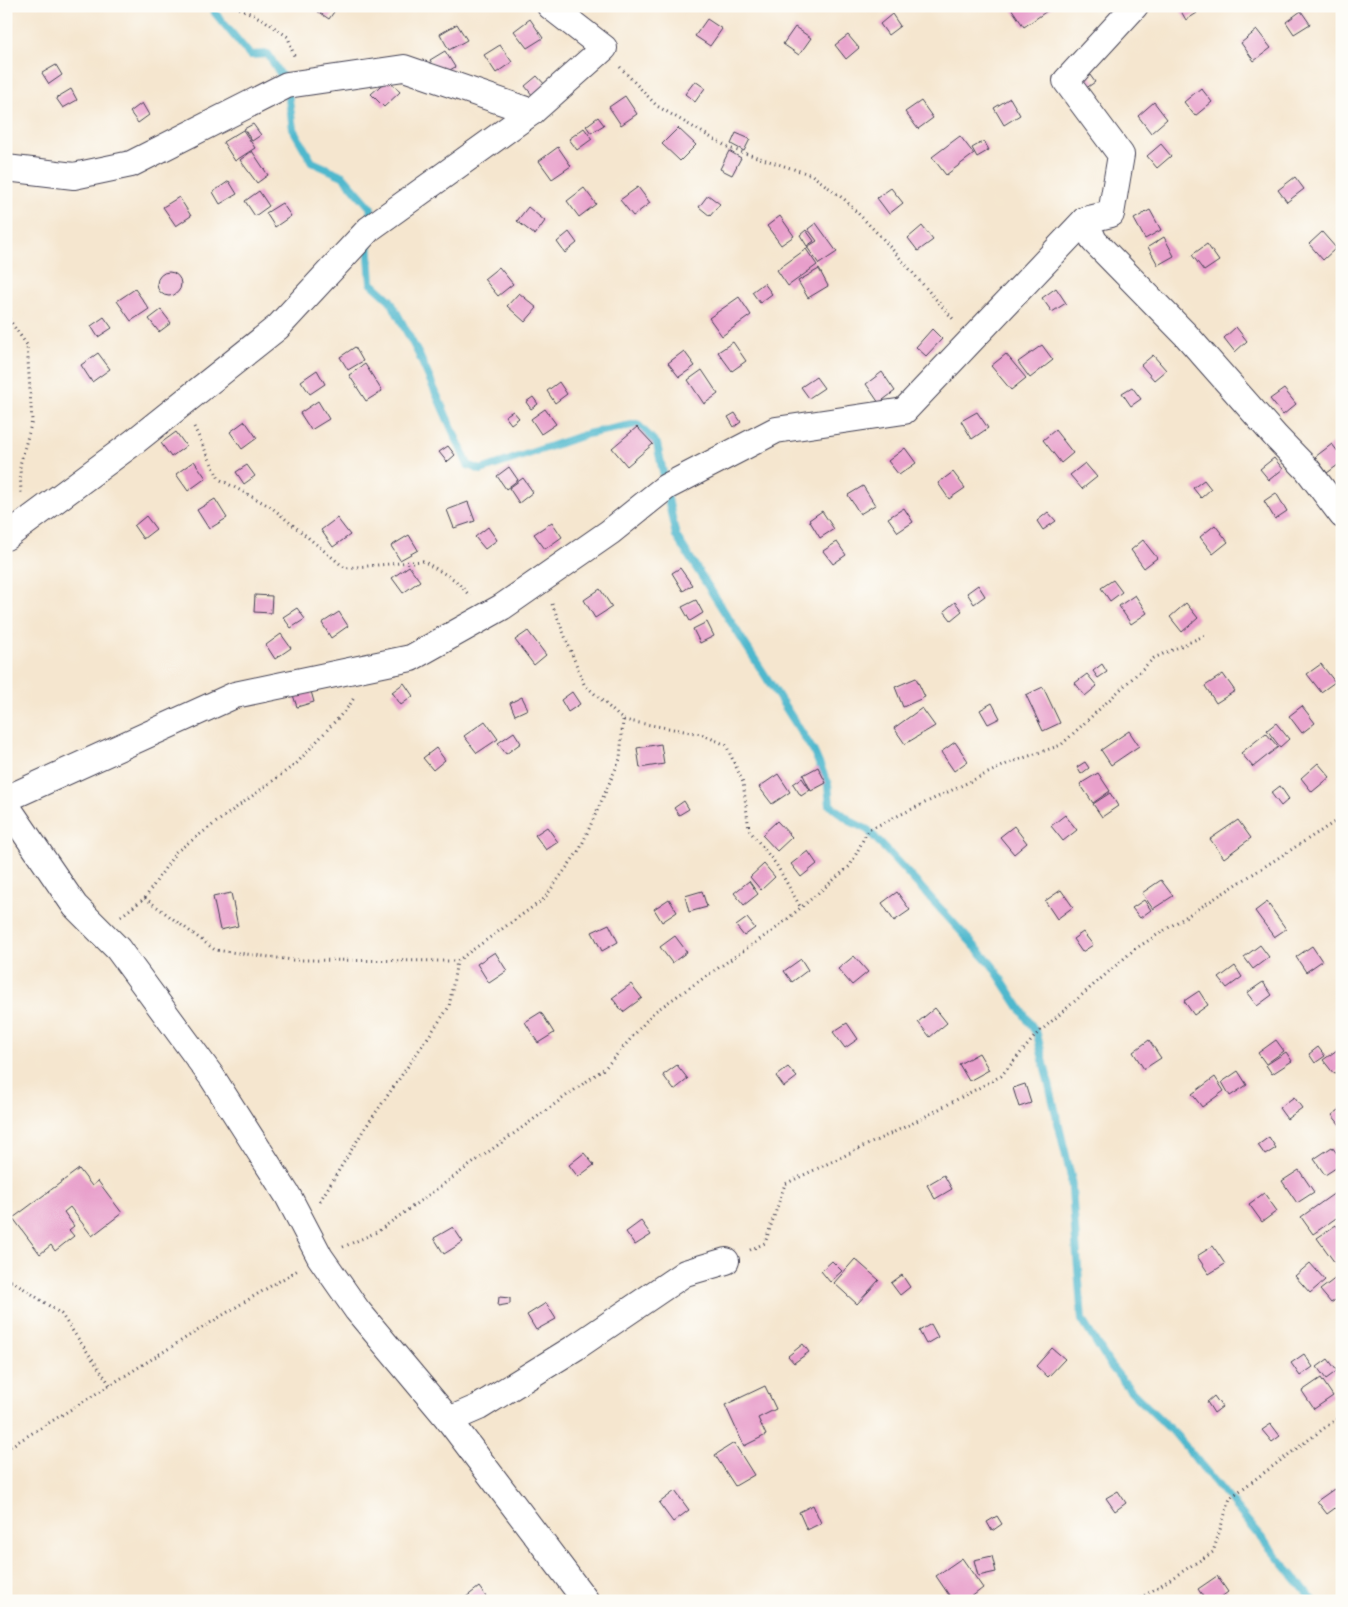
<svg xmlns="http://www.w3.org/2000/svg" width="1348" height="1607" viewBox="0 0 1348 1607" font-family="Mali,sans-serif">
  <rect width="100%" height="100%" fill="#fdfcf7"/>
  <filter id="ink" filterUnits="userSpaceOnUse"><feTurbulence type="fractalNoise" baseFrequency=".02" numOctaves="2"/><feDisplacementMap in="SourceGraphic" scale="10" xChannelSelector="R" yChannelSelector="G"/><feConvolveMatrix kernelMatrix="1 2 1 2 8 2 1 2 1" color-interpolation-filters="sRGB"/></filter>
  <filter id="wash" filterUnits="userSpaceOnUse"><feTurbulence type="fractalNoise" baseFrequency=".0096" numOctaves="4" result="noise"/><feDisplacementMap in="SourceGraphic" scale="20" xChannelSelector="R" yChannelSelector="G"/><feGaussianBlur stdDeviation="1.12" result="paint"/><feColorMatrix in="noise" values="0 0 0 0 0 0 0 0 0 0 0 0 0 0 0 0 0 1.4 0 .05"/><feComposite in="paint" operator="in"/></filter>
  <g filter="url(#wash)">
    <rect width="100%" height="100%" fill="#f5e6cf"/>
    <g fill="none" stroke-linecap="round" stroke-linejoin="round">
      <g stroke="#4fb8cd" stroke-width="8">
        <polyline points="213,6 215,13 250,55 268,54 287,85 293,129 312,162 343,176 371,208 369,221"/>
        <polyline points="368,240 371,283 390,300 419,355 468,465 481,470 587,434 637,424 657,444 665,482"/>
        <polyline points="667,494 676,536 814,752 828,784 830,805 852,822 868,830 992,965 1037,1034 1071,1177 1082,1320 1110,1365 1132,1392 1176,1435 1314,1601"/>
      </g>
    </g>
    <g id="blocks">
      <g fill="#e89fcb">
        <polygon points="320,6 338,6 329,19 317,11"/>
        <polygon points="1013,6 1054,6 1024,27 1011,8"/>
        <polygon points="1178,6 1193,6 1197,13 1186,20"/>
        <polygon points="1301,11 1310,24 1294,34 1286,22"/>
        <polygon points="892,14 900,26 888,35 880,24"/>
        <polygon points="530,19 543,38 527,48 514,31"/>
        <polygon points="707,19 722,29 710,46 695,36"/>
        <polygon points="457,24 467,40 449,50 440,34"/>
        <polygon points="795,27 811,38 799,55 783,44"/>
        <polygon points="1257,30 1271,48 1254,61 1241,43"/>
        <polygon points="848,35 859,48 846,59 835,45"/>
        <polygon points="500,45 512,62 496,73 484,55"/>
        <polygon points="445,51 455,67 440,76 430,60"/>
        <polygon points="56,65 62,75 49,84 42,73"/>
        <polygon points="1087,71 1095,82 1082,91 1074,80"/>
        <polygon points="537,76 546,86 533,96 525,86"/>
        <polygon points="388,79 400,92 384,107 371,94"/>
        <polygon points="695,81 705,88 695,102 685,94"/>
        <polygon points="1201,88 1212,102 1195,116 1184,102"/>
        <polygon points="71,89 77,100 63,108 56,98"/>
        <polygon points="625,96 637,114 621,125 609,107"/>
        <polygon points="1010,98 1020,115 1004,125 994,108"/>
        <polygon points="921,101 933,118 918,129 905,112"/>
        <polygon points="1154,102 1167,119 1151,133 1138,116"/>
        <polygon points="142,103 149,115 138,123 130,112"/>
        <polygon points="598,117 604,125 591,133 586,126"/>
        <polygon points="253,124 261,135 252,141 244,129"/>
        <polygon points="584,128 592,139 577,150 569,139"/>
        <polygon points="678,128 696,145 680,161 662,144"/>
        <polygon points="243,130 255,148 235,161 223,142"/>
        <polygon points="736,133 750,139 744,151 731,144"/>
        <polygon points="960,136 974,154 946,175 932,157"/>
        <polygon points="984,141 989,150 977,157 972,148"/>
        <polygon points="1161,144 1171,156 1157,168 1147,156"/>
        <polygon points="558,147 571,166 552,179 539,161"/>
        <polygon points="252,151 268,175 257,183 240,160"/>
        <polygon points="729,151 741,158 732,175 720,169"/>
        <polygon points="1295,177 1304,189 1287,202 1278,190"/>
        <polygon points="229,181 237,194 220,204 213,192"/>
        <polygon points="638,187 650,203 633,216 620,200"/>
        <polygon points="584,188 596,204 579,217 567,201"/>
        <polygon points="891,188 903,203 889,214 877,198"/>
        <polygon points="259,191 269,206 255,216 245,201"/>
        <polygon points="708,195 720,204 710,216 699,207"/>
        <polygon points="179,197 191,216 176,226 163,207"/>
        <polygon points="282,203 291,216 275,227 266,213"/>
        <polygon points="528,207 545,221 535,235 517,221"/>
        <polygon points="1150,210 1161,230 1145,239 1134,219"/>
        <polygon points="780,216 794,236 781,245 767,226"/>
        <polygon points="816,223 837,252 819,264 807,247 817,241 808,229"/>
        <polygon points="922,226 933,240 918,251 908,238"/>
        <polygon points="806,230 814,241 807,246 800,235"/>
        <polygon points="569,232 577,243 565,253 557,242"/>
        <polygon points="1322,232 1336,248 1323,260 1309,244"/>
        <polygon points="1164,237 1174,256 1158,265 1148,247"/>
        <polygon points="1207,244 1219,261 1204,271 1192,255"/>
        <polygon points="806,249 817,265 788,286 777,270"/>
        <polygon points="499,267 513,284 498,296 484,279"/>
        <polygon points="819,269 828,286 808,298 798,281"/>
        <circle cx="169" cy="284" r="12"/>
        <polygon points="764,283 772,294 760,303 752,292"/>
        <polygon points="1056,288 1066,303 1052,312 1042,298"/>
        <polygon points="135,289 149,309 131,321 117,301"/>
        <polygon points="519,293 537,308 525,322 507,306"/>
        <polygon points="739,297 751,315 722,336 709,318"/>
        <polygon points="161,310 171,323 159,332 149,319"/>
        <polygon points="104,317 112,328 98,337 91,326"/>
        <polygon points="1236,327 1247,341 1235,352 1224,338"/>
        <polygon points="932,329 942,339 926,356 916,347"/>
        <polygon points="733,342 746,361 732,371 718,352"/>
        <polygon points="1042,345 1053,360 1030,378 1018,362"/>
        <polygon points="355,347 363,361 348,370 340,357"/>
        <polygon points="684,351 695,366 679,377 668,363"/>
        <polygon points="98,353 110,369 92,382 81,365"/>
        <polygon points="1006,354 1026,378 1011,390 991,366"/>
        <polygon points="1153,355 1166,370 1154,380 1141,365"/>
        <polygon points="365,364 382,391 366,401 349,375"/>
        <polygon points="317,370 325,384 310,394 301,381"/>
        <polygon points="702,370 718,394 704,404 688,380"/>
        <polygon points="882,372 895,391 879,403 866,384"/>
        <polygon points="816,377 824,388 809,398 801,387"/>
        <polygon points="559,382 567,394 555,403 547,391"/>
        <polygon points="1132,387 1141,399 1131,406 1122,393"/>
        <polygon points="1284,389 1296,404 1283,415 1270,399"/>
        <polygon points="533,397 538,404 531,409 526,402"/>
        <polygon points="318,401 329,419 311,430 300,413"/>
        <polygon points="545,409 556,424 541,434 531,419"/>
        <polygon points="513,411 519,418 511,424 505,416"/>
        <polygon points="977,412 988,428 972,439 961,421"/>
        <polygon points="735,413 741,422 734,427 728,417"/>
        <polygon points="245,421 257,438 242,449 230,432"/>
        <polygon points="637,427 653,444 627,466 612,448"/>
        <polygon points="1055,430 1073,453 1061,463 1043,440"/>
        <polygon points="176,432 186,446 171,457 161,443"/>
        <polygon points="1332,444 1342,457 1342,462 1327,473 1315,457"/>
        <polygon points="448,446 455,455 447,462 439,452"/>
        <polygon points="905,448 916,463 899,475 888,461"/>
        <polygon points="1274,458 1283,469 1269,480 1260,469"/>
        <polygon points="194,461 206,478 188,491 176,474"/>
        <polygon points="1085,463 1097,477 1082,489 1070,475"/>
        <polygon points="247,465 255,476 244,484 236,472"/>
        <polygon points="509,467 518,480 506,489 497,476"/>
        <polygon points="953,472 965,488 949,499 938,483"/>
        <polygon points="523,478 533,492 519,503 509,488"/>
        <polygon points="1204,480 1211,489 1201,498 1193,488"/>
        <polygon points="863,486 875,505 860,514 848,495"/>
        <polygon points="1276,493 1287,511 1275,519 1264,501"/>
        <polygon points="215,499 227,518 209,529 197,510"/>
        <polygon points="468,502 475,521 454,528 447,510"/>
        <polygon points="904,508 913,522 898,532 888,518"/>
        <polygon points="822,511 834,529 820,538 809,520"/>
        <polygon points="1048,512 1056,521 1043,530 1037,521"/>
        <polygon points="146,516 156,529 143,539 134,526"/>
        <polygon points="337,518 350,535 333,547 321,530"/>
        <polygon points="552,522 562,537 545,549 534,534"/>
        <polygon points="1215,525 1228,542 1213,554 1200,537"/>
        <polygon points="488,527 497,540 485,549 475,537"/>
        <polygon points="409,535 418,550 400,560 391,546"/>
        <polygon points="1143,540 1157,558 1144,568 1131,550"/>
        <polygon points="837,542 846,555 833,564 823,551"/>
        <polygon points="409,566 420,581 403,593 392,578"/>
        <polygon points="680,568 692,585 683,591 672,573"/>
        <polygon points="1113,580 1122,592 1110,601 1101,588"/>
        <polygon points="978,585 985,596 974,604 967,593"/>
        <polygon points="600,589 612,607 595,618 584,600"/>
        <polygon points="255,595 272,596 271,613 254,612"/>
        <polygon points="1135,595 1147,613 1131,624 1119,606"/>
        <polygon points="696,600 703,613 690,621 682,607"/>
        <polygon points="955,602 962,611 951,620 944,611"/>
        <polygon points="1186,603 1198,618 1182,632 1170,617"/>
        <polygon points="297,608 305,619 291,628 283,617"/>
        <polygon points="339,612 348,626 331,638 322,623"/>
        <polygon points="707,622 714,636 700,643 693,629"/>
        <polygon points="528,631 546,655 534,665 515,640"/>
        <polygon points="281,634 291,648 275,659 266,645"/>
        <polygon points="1102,664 1107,672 1098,678 1093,671"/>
        <polygon points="1321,664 1335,682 1321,692 1307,674"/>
        <polygon points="1087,674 1097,686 1085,696 1075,683"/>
        <polygon points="1223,674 1235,691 1216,703 1205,686"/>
        <polygon points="916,678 925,697 903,707 895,687"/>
        <polygon points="404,683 413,696 401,705 392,692"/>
        <polygon points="309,684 314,702 297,707 291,689"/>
        <polygon points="1043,687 1060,723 1043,731 1026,695"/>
        <polygon points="572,692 580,704 568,712 561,700"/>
        <polygon points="522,697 528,709 515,715 510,703"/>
        <polygon points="992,703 1000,718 988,724 980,710"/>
        <polygon points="1302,706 1315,723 1302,733 1289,716"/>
        <polygon points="922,708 935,726 905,744 894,728"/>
        <polygon points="485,721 498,739 477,753 464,736"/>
        <polygon points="1276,723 1289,739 1280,747 1267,730"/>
        <polygon points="1129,731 1139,746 1111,765 1101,750"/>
        <polygon points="514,732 521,743 506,754 498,743"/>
        <polygon points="1266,733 1278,747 1253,767 1241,753"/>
        <polygon points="955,742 968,761 954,771 941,752"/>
        <polygon points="661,744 664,764 640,768 637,748"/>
        <polygon points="436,748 445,760 433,770 423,758"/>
        <polygon points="1085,762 1089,768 1081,774 1077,767"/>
        <polygon points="1318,763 1330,777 1312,792 1301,778"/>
        <polygon points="818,767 826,783 811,791 803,775"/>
        <polygon points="1098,773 1110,791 1093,803 1080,784"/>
        <polygon points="778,774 790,792 772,804 759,787"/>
        <polygon points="802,778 810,790 801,796 793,784"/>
        <polygon points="1280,786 1289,799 1281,806 1271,793"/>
        <polygon points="1110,793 1118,806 1102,817 1093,804"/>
        <polygon points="684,801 689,809 679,815 674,808"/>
        <polygon points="1065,815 1077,830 1063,841 1051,826"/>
        <polygon points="1238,820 1251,838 1224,858 1210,839"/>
        <polygon points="777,821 792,837 777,851 762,835"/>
        <polygon points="1014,826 1027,843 1014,854 1000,837"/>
        <polygon points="547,827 558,842 546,850 535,835"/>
        <polygon points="808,851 817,864 801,877 791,864"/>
        <polygon points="764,864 775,877 761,890 750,877"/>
        <polygon points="1161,880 1173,896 1153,909 1142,893"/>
        <polygon points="749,881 758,894 744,905 734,893"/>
        <polygon points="1061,890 1073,907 1057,919 1045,901"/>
        <polygon points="702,891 707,907 689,912 685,896"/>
        <polygon points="897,892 910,910 894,921 882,903"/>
        <polygon points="231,893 238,926 220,930 213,897"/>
        <polygon points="669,899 677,912 662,922 654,909"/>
        <polygon points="1144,900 1151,910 1140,918 1132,908"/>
        <polygon points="1267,902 1286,929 1274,937 1255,911"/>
        <polygon points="747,918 755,928 744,936 736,926"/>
        <polygon points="609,924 618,942 602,951 592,932"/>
        <polygon points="1083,932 1093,945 1082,952 1073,939"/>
        <polygon points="675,936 687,952 672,963 660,947"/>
        <polygon points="1260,945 1269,957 1253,969 1244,957"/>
        <polygon points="1312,946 1322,961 1306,972 1296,957"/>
        <polygon points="495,952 507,971 489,983 477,964"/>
        <polygon points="854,956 868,972 852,985 838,969"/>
        <polygon points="801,959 808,970 792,982 784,971"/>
        <polygon points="1235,966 1242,977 1227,988 1219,978"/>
        <polygon points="1263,982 1272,995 1257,1006 1247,993"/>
        <polygon points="631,984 642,998 623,1012 612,998"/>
        <polygon points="1199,991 1208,1005 1194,1015 1184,1001"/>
        <polygon points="935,1008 947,1023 930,1037 918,1022"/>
        <polygon points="541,1012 554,1033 538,1043 525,1022"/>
        <polygon points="847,1023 858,1039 845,1048 833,1032"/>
        <polygon points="1149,1040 1161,1058 1144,1069 1133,1052"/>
        <polygon points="1276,1040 1284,1051 1266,1064 1258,1053"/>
        <polygon points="1318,1047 1325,1056 1315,1063 1309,1054"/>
        <polygon points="1337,1050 1342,1056 1342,1068 1334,1074 1323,1060"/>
        <polygon points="1286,1052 1292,1061 1272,1074 1266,1065"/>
        <polygon points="979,1053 989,1070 969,1081 959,1064"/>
        <polygon points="677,1065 688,1079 674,1090 663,1075"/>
        <polygon points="788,1067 797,1077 784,1087 776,1076"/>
        <polygon points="1238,1071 1247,1085 1230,1096 1222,1082"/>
        <polygon points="1215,1077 1224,1091 1202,1107 1192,1094"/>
        <polygon points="1025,1084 1031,1103 1019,1107 1013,1088"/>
        <polygon points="1294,1097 1302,1108 1287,1119 1279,1108"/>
        <polygon points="1342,1108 1342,1124 1340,1125 1332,1115"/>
        <polygon points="1269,1137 1276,1148 1265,1155 1258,1145"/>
        <polygon points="1332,1147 1342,1160 1342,1164 1325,1175 1314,1159"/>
        <polygon points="584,1153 594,1165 578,1177 569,1165"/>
        <polygon points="79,1169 92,1186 98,1181 122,1213 92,1236 70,1207 64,1212 74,1226 69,1230 74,1236 55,1251 51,1245 40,1254 13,1218"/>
        <polygon points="1299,1170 1314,1192 1297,1203 1282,1181"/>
        <polygon points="944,1175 952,1189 935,1199 927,1185"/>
        <polygon points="1342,1188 1342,1214 1313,1234 1301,1217"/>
        <polygon points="1264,1193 1277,1211 1262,1222 1249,1204"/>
        <polygon points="641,1221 651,1235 635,1245 626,1232"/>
        <polygon points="1336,1225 1342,1233 1342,1258 1335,1263 1317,1238"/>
        <polygon points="453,1227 463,1242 444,1254 434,1238"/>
        <polygon points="1213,1246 1225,1264 1209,1274 1197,1256"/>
        <polygon points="855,1259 879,1280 857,1304 834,1283"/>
        <polygon points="832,1261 842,1271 830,1282 821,1271"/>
        <polygon points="1310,1263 1325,1280 1310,1293 1295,1276"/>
        <polygon points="1341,1274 1342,1295 1331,1303 1320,1290"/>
        <polygon points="902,1275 910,1287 900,1295 891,1283"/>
        <polygon points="499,1297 510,1298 510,1304 498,1306"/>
        <polygon points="546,1303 556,1319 536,1330 527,1315"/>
        <polygon points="931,1324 938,1337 926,1344 919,1331"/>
        <polygon points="803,1344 809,1352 794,1363 788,1356"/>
        <polygon points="1052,1348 1065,1359 1048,1377 1036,1366"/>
        <polygon points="1304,1354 1313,1367 1300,1376 1291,1363"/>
        <polygon points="1328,1359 1337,1371 1326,1379 1317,1367"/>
        <polygon points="1321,1378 1333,1396 1314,1409 1302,1391"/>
        <polygon points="765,1386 776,1409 758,1418 766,1435 744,1446 725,1405"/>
        <polygon points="1214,1396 1222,1407 1214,1413 1207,1402"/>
        <polygon points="1271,1424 1280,1436 1272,1442 1262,1430"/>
        <polygon points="734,1443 754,1475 735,1486 715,1455"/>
        <polygon points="1334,1489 1342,1503 1327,1514 1317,1501"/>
        <polygon points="675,1491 689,1510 673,1522 659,1503"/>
        <polygon points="1118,1491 1126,1503 1115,1511 1106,1498"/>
        <polygon points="813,1505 821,1523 807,1530 799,1512"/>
        <polygon points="997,1516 1002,1524 992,1531 987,1522"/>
        <polygon points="992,1556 996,1572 978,1576 974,1560"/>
        <polygon points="962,1558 983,1588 966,1601 953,1601 936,1576"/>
        <polygon points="1217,1576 1228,1592 1216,1601 1206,1601 1198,1589"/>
        <polygon points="479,1587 489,1601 461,1601"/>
      </g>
    </g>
  </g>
  <g filter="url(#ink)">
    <use href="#blocks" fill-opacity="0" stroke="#423f51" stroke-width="1"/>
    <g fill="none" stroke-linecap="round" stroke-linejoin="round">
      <defs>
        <g id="minor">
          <polyline points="1135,6 1066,81 1121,155 1111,214 1085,220 1094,241 1186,335 1276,437 1307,469 1342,515"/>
          <polyline points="6,168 74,176 131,164 287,85 404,68 532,112"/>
          <polyline points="6,537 134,442 278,327 369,229 532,112 604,48 550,6"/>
          <polyline points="6,799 235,695 411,658 502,607 610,532 666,487 776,430 904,411 1085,220"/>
          <polyline points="6,805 75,906 118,949 212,1077 288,1196 320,1257 357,1310 449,1420 586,1601"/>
          <polyline points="449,1420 479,1407 576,1347 685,1273 726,1261"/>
        </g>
      </defs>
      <use href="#minor" stroke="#423f51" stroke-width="28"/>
      <g stroke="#423f51" stroke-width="3" stroke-dasharray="1 4" stroke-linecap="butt">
        <polyline points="235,6 264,20 288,37 295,59"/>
        <polyline points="620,67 657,106 729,148 812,175 845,200 884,240 954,320"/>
        <polyline points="6,315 27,345 32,421 20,465 21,494"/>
        <polyline points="194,427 219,479 271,507 345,568 423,561 455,580 470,596"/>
        <polyline points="552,604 584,684 623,720 701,734 726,745 743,782 749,830 776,864 801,908"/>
        <polyline points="145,898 176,852 297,763 349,706 355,696"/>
        <polyline points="121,916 145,898 215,950 293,960 457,961"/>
        <polyline points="320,1201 363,1131 449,1007 457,961 544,899 580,849 620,759 623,720"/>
        <polyline points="343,1247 377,1232 605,1068 654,1012 778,927 850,866 868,830 1009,763 1061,745 1154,658 1206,635"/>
        <polyline points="750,1250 765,1243 785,1184 911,1124 1001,1076 1037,1034 1135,949 1341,818"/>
        <polyline points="6,1281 13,1281 61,1314 111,1386"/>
        <path d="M 6,1449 C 104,1390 199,1328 298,1270"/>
        <polyline points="1136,1601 1213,1552 1230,1498 1342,1415"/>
      </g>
      <use href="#minor" stroke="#fff" stroke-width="26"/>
    </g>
  </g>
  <rect width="1348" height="1607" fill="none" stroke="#fdfcf7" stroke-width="25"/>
</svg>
